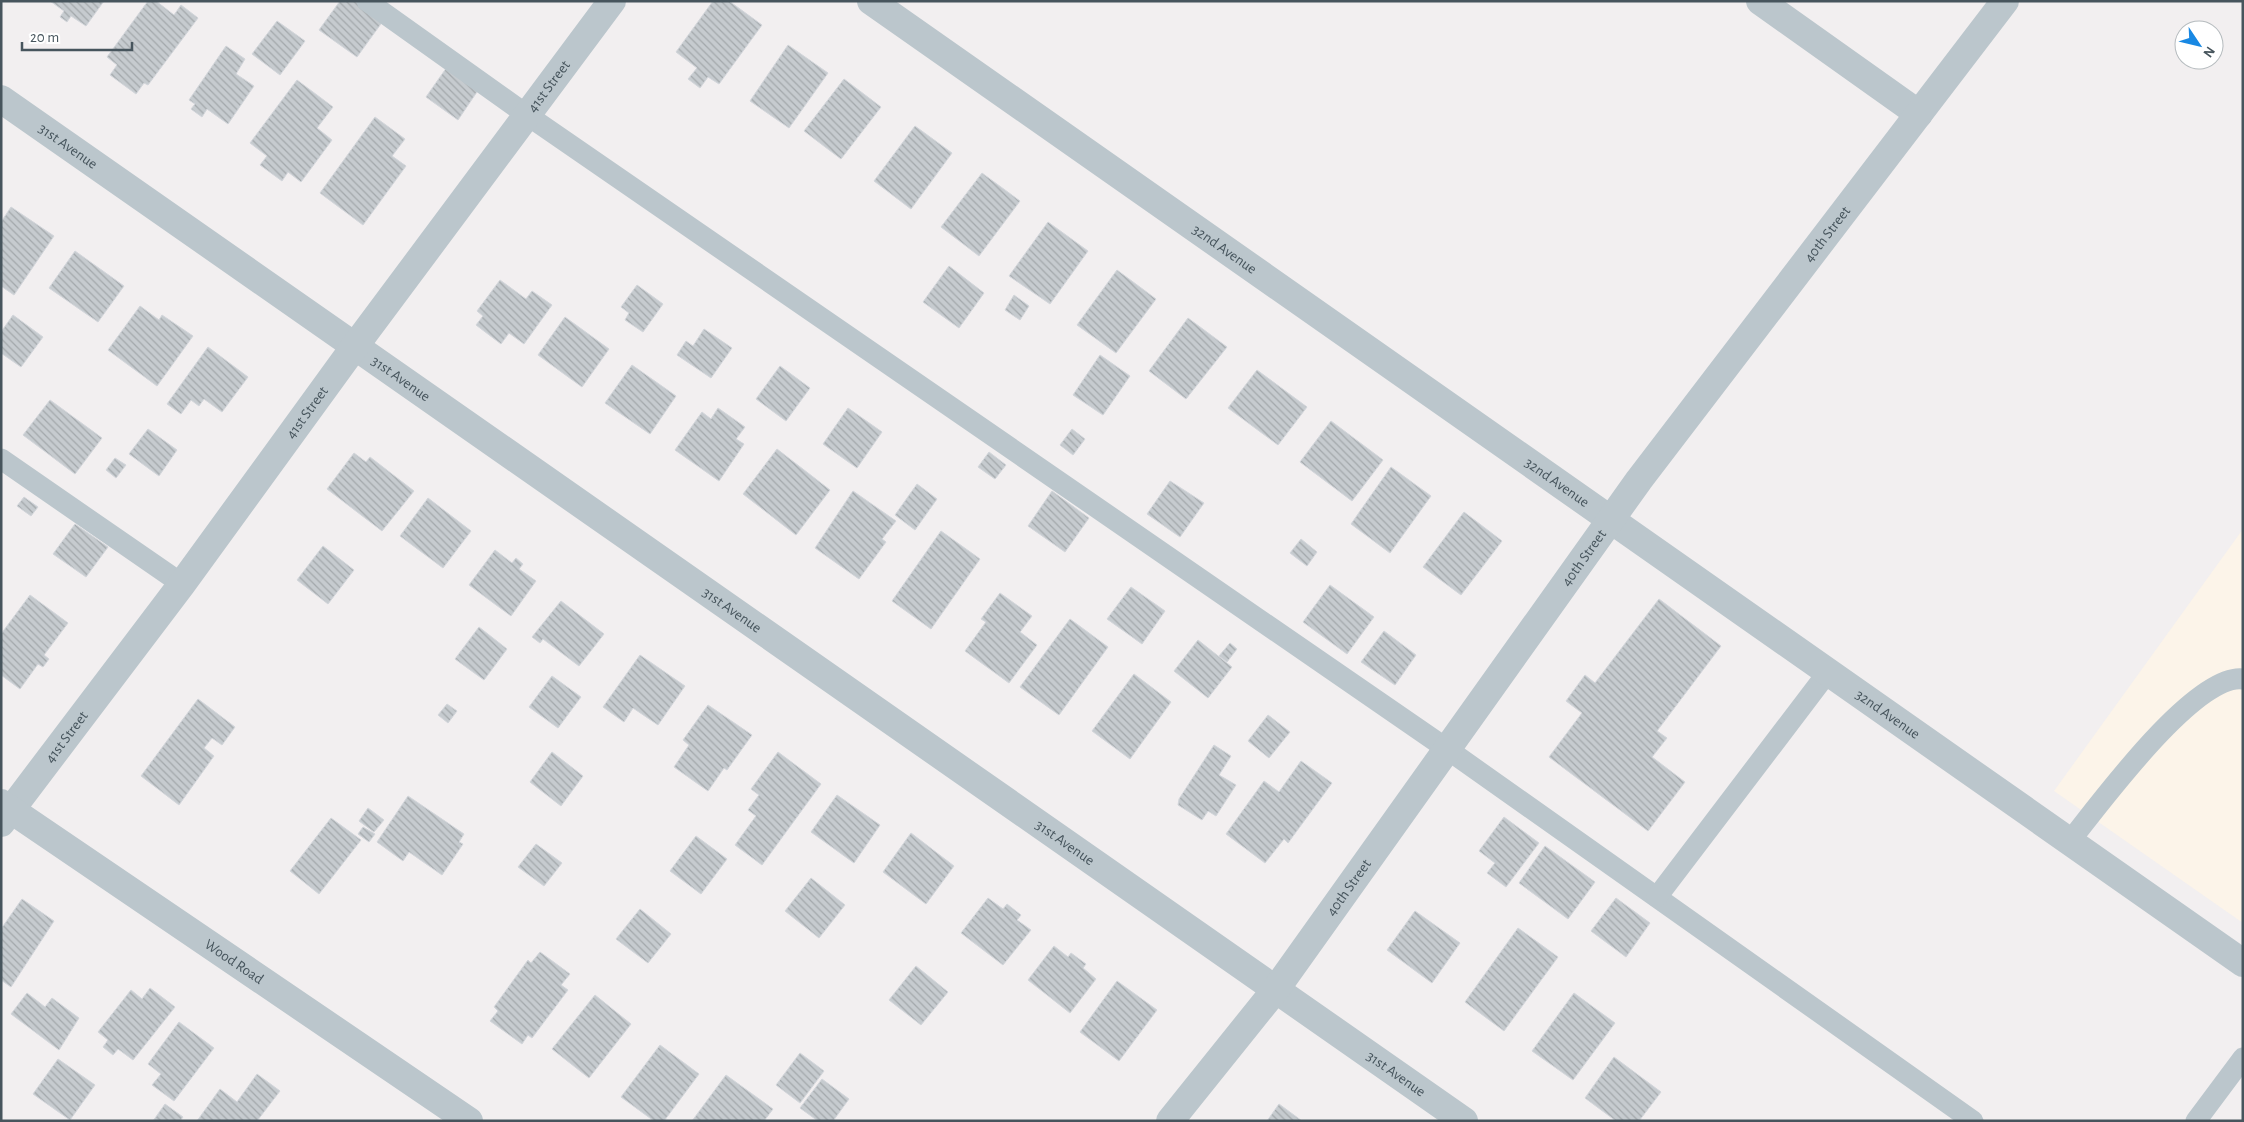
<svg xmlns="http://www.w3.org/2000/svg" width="2244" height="1122" viewBox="0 0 2244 1122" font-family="'Alegreya Sans',sans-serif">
  <defs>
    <pattern id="building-back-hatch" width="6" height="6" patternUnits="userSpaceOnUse" patternTransform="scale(1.25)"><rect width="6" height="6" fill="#c6cbcf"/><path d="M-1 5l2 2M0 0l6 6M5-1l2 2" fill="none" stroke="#a3a8ab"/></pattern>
  </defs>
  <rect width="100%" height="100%" fill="#f2eff0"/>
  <polygon fill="#fcf4e9" points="2243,529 2243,923 2054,791"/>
  <g fill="url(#building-back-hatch)" stroke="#d3d6db">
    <polygon points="50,1 104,1 86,26 71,16 67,22 60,17 64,11"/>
    <polygon points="148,1 156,1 174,15 181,5 198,18 148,85 144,83 136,94 110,75 117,65 107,57"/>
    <polygon points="340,1 357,1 383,21 357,57 319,30"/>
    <polygon points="713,1 729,1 762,25 719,84 708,77 700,88 688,79 697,68 676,52"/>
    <polygon points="277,21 305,41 280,75 252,54"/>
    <polygon points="788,45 828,73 789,128 750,101"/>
    <polygon points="226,46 245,59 236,74 254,86 228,124 207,109 202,117 191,109 195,104 189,100"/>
    <polygon points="447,67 481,86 458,120 426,97"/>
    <polygon points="844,79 881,107 841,159 804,131"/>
    <polygon points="297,80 333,107 317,128 332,140 301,182 288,172 282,181 260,165 267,156 250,143"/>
    <polygon points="375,117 405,139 392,156 406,166 363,225 320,193"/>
    <polygon points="915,126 952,153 911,209 874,181"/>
    <polygon points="982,173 1020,201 979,256 941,227"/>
    <polygon points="11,207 54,236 14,295 1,286 1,222"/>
    <polygon points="1048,222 1088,251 1050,304 1009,276"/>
    <polygon points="75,251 124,286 98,322 49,288"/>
    <polygon points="949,266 984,293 959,328 923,302"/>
    <polygon points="1117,270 1156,299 1116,353 1077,325"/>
    <polygon points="500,280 526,299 532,291 552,305 524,344 509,333 501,344 476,325 483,316 477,311"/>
    <polygon points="637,285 663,304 643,332 625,320 629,313 621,307"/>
    <polygon points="1014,295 1029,306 1020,320 1005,310"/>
    <polygon points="140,306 159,320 162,315 193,336 157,386 108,350"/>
    <polygon points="13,315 43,337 21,367 1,353 1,332"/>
    <polygon points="565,317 609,349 582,387 538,355"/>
    <polygon points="1188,318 1227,347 1186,399 1149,371"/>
    <polygon points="704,329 732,348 711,378 677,355 686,341 693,346"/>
    <polygon points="208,347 248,377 222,412 204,399 199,406 191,400 181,414 167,404"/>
    <polygon points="1100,355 1130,376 1103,415 1073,395"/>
    <polygon points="632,365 676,396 650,434 605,403"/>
    <polygon points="780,366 810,388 786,421 756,399"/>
    <polygon points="1257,370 1307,407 1278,445 1228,408"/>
    <polygon points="50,400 102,438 75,474 23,435"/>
    <polygon points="718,408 745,427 736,439 744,444 719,481 675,450 702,412 711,419"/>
    <polygon points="848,408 882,432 857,468 823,444"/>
    <polygon points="1331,421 1383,460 1352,501 1300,462"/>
    <polygon points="148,429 177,450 159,476 129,454"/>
    <polygon points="1072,429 1085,439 1073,455 1060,445"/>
    <polygon points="777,449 830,490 796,535 743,494"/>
    <polygon points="989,452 1006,465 995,479 978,467"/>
    <polygon points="354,453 366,462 370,457 414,491 382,531 327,489"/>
    <polygon points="115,458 126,465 116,478 106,470"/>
    <polygon points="1391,467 1431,496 1390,553 1351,524"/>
    <polygon points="1170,481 1204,503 1180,537 1147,514"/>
    <polygon points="917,484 937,499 915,530 895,515"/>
    <polygon points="853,491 896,521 882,539 886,542 859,579 815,548"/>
    <polygon points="1052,491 1089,518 1065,552 1028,526"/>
    <polygon points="24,497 38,507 31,516 17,506"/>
    <polygon points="428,498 471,531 443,568 400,536"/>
    <polygon points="1464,512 1502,541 1461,595 1423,567"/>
    <polygon points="75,524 108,547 86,577 53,554"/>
    <polygon points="941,531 980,559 931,629 892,601"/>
    <polygon points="1301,539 1317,552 1307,566 1290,553"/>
    <polygon points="323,546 354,570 328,604 297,580"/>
    <polygon points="495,550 512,563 516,558 523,564 519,569 536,581 511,616 469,585"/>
    <polygon points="1330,585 1374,617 1347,654 1303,622"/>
    <polygon points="1131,587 1165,611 1142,644 1107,619"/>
    <polygon points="1000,593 1032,616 1020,632 1037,645 1009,683 965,651 986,622 981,619"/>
    <polygon points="30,595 68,623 44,655 49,659 43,667 38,664 20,689 1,675 1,634"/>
    <polygon points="1659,599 1721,646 1657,731 1667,738 1652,757 1685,782 1648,831 1549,757 1582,713 1566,701 1585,675 1595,683"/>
    <polygon points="561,601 604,634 579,666 543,639 540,643 532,637"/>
    <polygon points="1070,619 1108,647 1059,715 1020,687"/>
    <polygon points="479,627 507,649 484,680 455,659"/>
    <polygon points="1384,631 1416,655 1395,685 1361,662"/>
    <polygon points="1198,640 1232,667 1208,698 1174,671"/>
    <polygon points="1230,643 1237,649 1227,662 1219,656"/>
    <polygon points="640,655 685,686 658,725 633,708 624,722 603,707"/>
    <polygon points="1134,674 1171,702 1130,759 1092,731"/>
    <polygon points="552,676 581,697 558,728 529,707"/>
    <polygon points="198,699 235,727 222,745 212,738 204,748 214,756 179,805 141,776"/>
    <polygon points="447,704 457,711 448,723 438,715"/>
    <polygon points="708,705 752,735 727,770 724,768 708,791 674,767 689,745 683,740"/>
    <polygon points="1268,715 1290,732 1269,758 1248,741"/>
    <polygon points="1214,745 1231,756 1219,775 1236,785 1216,816 1208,811 1202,820 1178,805 1179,799"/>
    <polygon points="552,752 583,776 561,806 530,782"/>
    <polygon points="778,752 821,784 762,865 735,845 756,816 748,810 759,795 751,789"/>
    <polygon points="1301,761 1332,783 1288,843 1284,839 1265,863 1226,834 1264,781 1279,792"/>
    <polygon points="837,795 880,825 854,863 811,832"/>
    <polygon points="408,796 464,834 459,842 463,844 442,875 409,852 403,861 377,842"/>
    <polygon points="368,808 384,820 374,832 359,821"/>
    <polygon points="1504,817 1539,843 1506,887 1487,873 1495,863 1479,851"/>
    <polygon points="331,818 361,840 319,894 290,871"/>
    <polygon points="363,827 375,834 369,842 358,834"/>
    <polygon points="911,833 954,866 926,904 883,872"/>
    <polygon points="696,836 727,859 701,894 670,871"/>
    <polygon points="536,844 562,863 544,886 518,867"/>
    <polygon points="1545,846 1595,882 1568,919 1519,883"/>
    <polygon points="811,878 845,905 819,938 785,911"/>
    <polygon points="988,898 1003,909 1007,904 1021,915 1017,920 1031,930 1003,965 961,933"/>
    <polygon points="1616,898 1650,923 1626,957 1591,931"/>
    <polygon points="22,899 54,921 11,987 1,980 1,929"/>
    <polygon points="640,909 671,934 648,963 616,939"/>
    <polygon points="1415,911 1460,943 1432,983 1387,950"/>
    <polygon points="1518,928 1558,957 1504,1031 1465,1002"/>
    <polygon points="1054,946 1068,957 1071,953 1086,964 1083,968 1096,979 1070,1013 1028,980"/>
    <polygon points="540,952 570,974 561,985 568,990 532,1038 528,1035 522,1044 490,1021 498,1011 494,1007 528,960 531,963"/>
    <polygon points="916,966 948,992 921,1025 889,1000"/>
    <polygon points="1117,981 1157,1010 1119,1061 1080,1032"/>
    <polygon points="150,988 175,1007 133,1060 118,1049 113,1055 103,1047 108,1040 98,1032 131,990 142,999"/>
    <polygon points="27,993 45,1007 52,998 79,1018 59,1050 11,1014"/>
    <polygon points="1574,993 1615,1023 1573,1080 1532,1051"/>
    <polygon points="595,995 631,1024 589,1078 552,1049"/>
    <polygon points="179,1022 214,1048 174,1101 152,1085 161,1074 148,1064"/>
    <polygon points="660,1045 699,1074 664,1121 654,1121 621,1097"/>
    <polygon points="800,1053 824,1071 800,1103 776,1085"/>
    <polygon points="1614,1057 1661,1092 1639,1121 1616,1121 1585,1098"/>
    <polygon points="58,1059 95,1085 70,1120 33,1094"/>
    <polygon points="257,1074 280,1091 257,1121 197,1121 220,1089 237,1102"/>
    <polygon points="726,1075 773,1109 764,1121 692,1121"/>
    <polygon points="822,1079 849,1099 833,1121 818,1121 800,1108"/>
    <polygon points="165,1104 183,1117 180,1121 153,1121"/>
    <polygon points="1279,1104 1302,1121 1267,1121"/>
  </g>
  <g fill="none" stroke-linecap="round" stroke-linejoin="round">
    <g stroke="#bbc6cc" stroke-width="21">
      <polyline points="367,1 527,115 1447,749 1973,1121"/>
      <polyline points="1,459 182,584"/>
      <path d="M 2070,841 C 2098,806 2196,672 2243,679"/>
      <polyline points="1657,897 1828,672"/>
      <polyline points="2196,1121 2243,1058"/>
    </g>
    <g stroke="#bbc6cc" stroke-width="28">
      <path id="s1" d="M 871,1 L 2243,963"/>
      <polyline points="1760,1 1919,114"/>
      <path id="s2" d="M 1,99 L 1464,1121"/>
      <path id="s3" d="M 1,823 L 182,584 L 355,346 L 612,1"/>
      <path id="s4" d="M 1170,1121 L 1276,989 L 1639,480 L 2005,1"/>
    </g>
    <path stroke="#bbc6cc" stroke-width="28" id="s5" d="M 1,803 L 469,1121"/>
  </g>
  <g text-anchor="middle" stroke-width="5" stroke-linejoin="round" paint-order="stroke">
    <g font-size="15" fill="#47555d" stroke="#fff">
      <text dy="5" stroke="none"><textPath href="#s3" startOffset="918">41st Street</textPath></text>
      <text dy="5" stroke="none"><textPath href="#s2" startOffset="82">31st Avenue</textPath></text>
      <text dy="5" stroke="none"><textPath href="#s4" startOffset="1104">40th Street</textPath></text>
      <text dy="5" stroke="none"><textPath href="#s1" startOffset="432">32nd Avenue</textPath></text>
      <text dy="5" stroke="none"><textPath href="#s2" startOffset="488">31st Avenue</textPath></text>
      <text dy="5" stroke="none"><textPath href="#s3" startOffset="512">41st Street</textPath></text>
      <text dy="5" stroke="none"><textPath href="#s1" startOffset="838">32nd Avenue</textPath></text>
      <text dy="5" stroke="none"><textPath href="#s4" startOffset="699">40th Street</textPath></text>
      <text dy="5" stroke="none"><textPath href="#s2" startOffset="892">31st Avenue</textPath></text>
      <text dy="5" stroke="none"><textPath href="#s1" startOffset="1242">32nd Avenue</textPath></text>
      <text dy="5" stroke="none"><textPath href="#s3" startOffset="108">41st Street</textPath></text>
      <text dy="5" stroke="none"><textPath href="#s2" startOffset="1298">31st Avenue</textPath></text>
      <text dy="5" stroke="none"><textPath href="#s4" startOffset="294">40th Street</textPath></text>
      <text dy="5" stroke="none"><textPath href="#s5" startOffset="282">Wood Road</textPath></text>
      <text dy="5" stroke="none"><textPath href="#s2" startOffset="1702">31st Avenue</textPath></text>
    </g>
  </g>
  <rect width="2244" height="1122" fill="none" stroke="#47555d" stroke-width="5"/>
  <g transform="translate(2199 45) rotate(125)"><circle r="24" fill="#ffffff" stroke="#b5bbbe"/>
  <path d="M0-4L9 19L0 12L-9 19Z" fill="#1888e3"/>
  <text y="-8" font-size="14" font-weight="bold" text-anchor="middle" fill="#47555d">N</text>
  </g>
  <path d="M22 42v8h110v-8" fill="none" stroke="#47555d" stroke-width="2.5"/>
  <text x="30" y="42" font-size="15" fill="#47555d" stroke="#ffffff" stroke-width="4" paint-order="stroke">20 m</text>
</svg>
